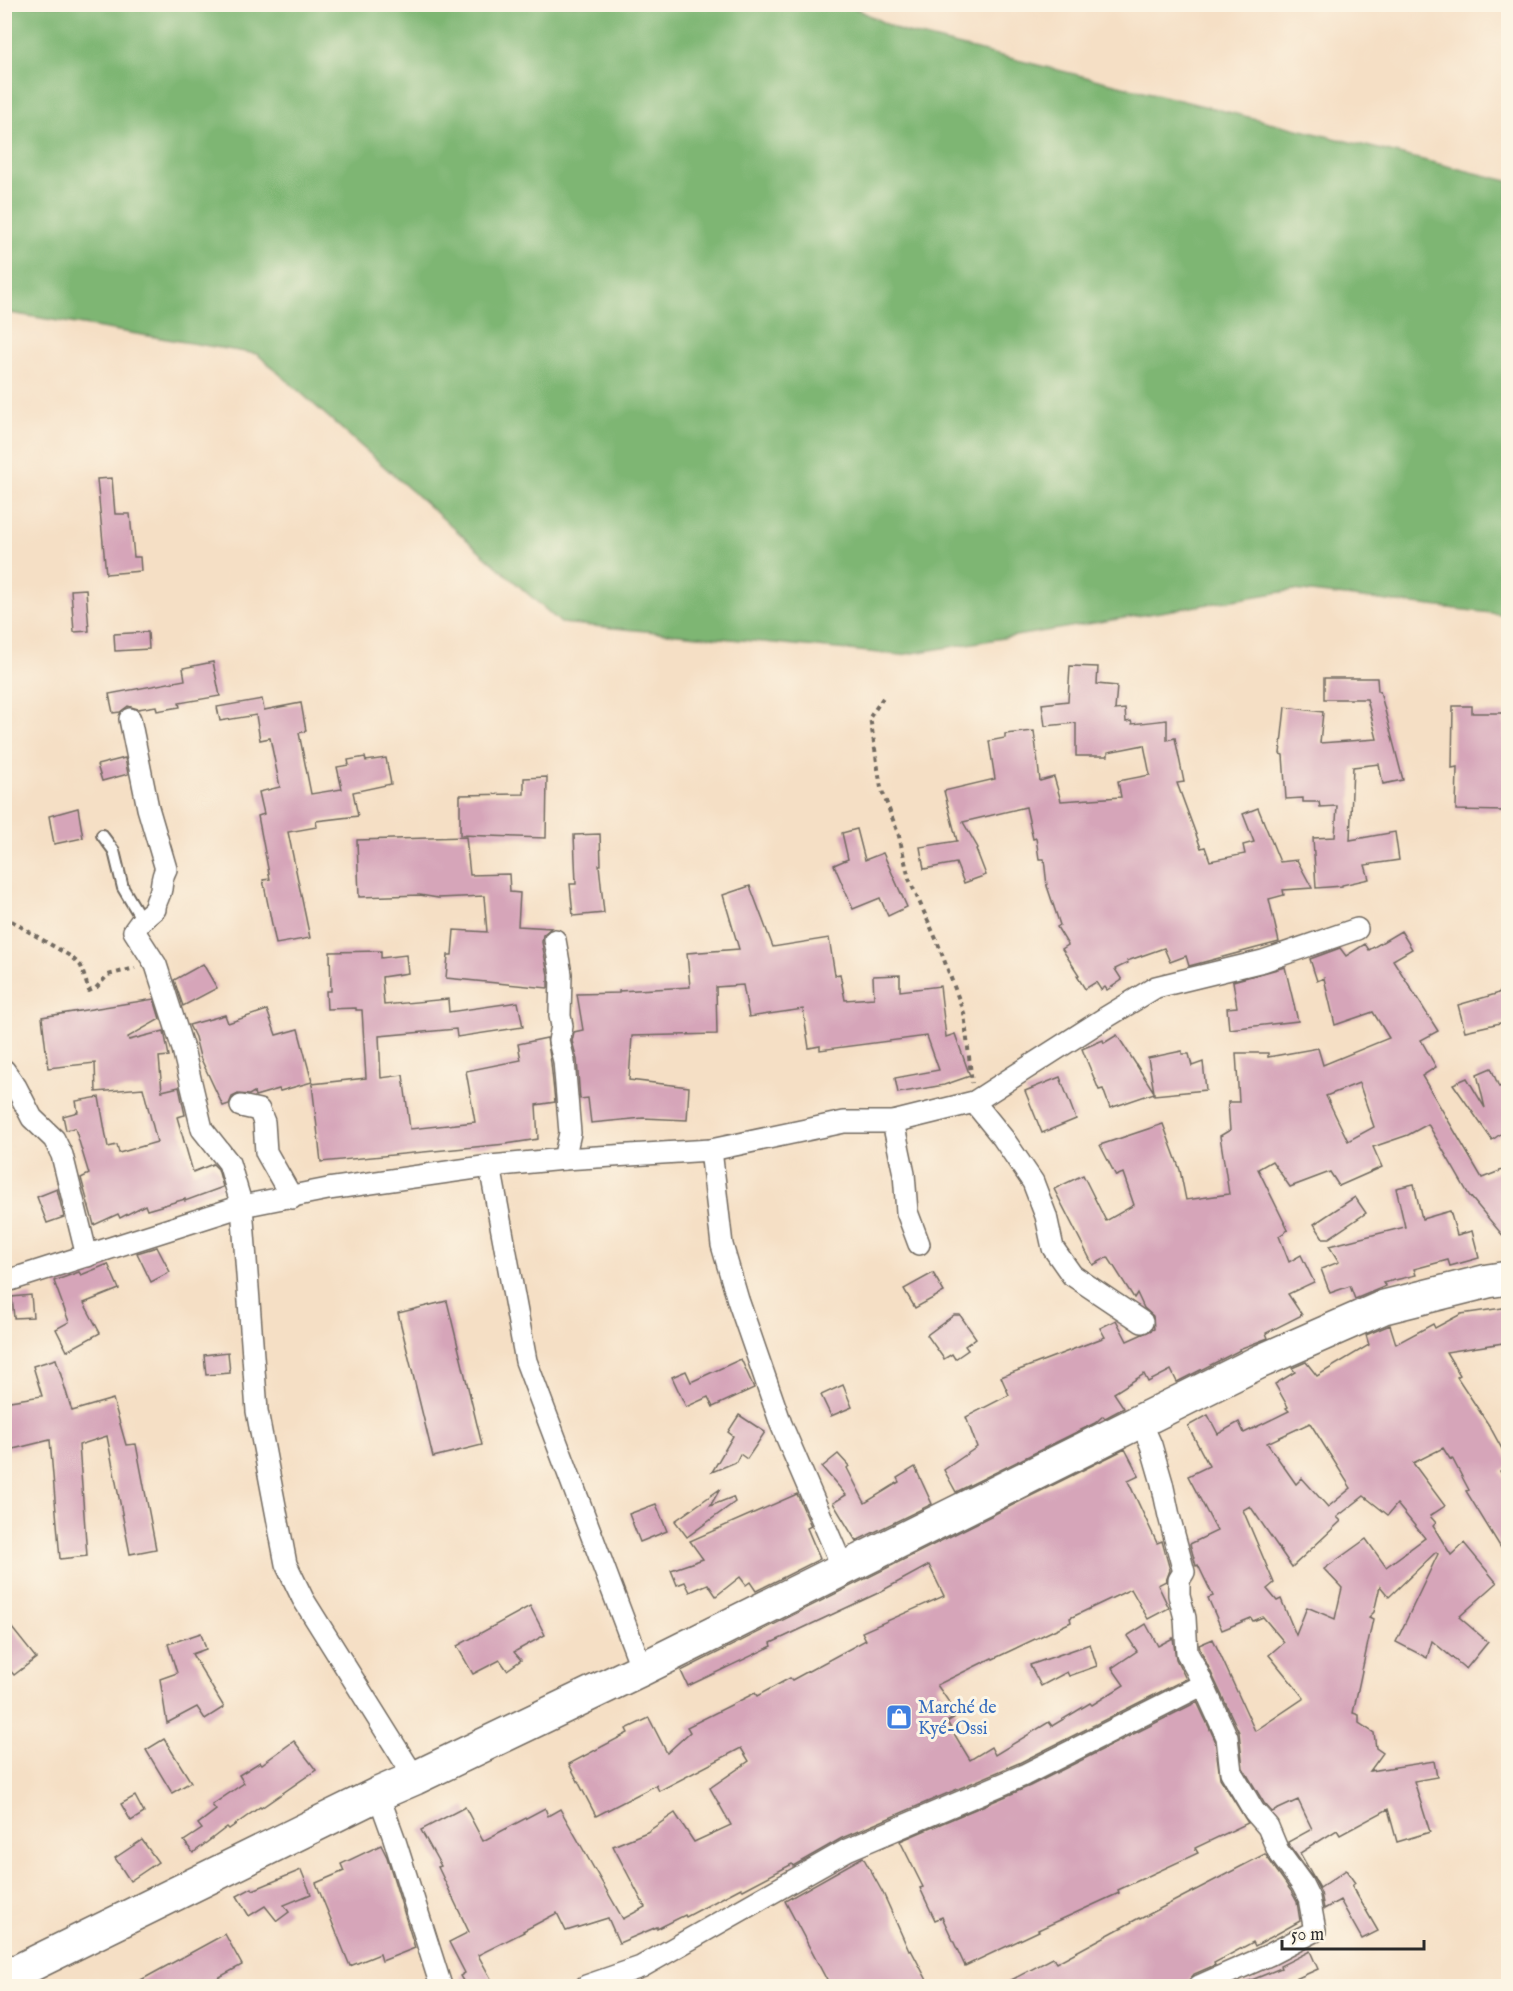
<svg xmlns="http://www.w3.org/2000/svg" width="1513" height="1991" viewBox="0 0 1513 1991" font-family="'IM FELL English',serif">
  <rect width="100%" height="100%" fill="#fcf5e5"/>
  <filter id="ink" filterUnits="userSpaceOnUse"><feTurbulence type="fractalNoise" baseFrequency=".0167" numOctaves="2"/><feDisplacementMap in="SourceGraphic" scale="12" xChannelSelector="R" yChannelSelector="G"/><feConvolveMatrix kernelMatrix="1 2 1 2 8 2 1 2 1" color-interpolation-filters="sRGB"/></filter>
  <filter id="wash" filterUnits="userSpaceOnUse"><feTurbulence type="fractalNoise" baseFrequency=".008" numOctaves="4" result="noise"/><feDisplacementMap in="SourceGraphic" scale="24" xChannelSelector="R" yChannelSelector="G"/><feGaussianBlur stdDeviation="1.35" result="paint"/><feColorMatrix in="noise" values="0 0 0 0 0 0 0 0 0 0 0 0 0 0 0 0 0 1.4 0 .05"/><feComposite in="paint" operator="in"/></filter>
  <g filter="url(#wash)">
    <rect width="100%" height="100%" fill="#f5dfc5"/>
    <polygon fill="#7eb673" stroke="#54704f" stroke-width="1.5" points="4,5 849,5 900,31 1508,181 1508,615 1294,590 901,655 561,623 257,354 5,312"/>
    <g id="blocks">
      <g fill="#d6a5b9" fill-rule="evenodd">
        <polygon points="112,478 115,514 130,514 134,557 140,557 141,571 106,574 97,479"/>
        <polygon points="86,589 89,631 74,632 71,590"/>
        <polygon points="148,632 149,649 115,651 114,634"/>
        <polygon points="213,662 220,696 179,703 180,707 157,711 156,706 138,709 128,706 120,712 113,713 109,694 185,680 183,668"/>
        <polygon points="1070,666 1098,667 1097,684 1117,686 1115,710 1125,709 1126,722 1131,721 1132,724 1167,720 1167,740 1175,738 1184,782 1177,783 1201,848 1205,847 1210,861 1245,854 1243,845 1254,842 1243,814 1258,808 1280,862 1297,860 1312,888 1283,890 1284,895 1269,899 1279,942 1189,966 1186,956 1170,962 1164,948 1127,961 1128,963 1115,969 1122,980 1107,990 1105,987 1101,990 1096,982 1085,989 1077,976 1079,975 1062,949 1068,945 1057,927 1060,925 1047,886 1044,859 1039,859 1036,838 1033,839 1026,807 963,822 978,848 976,849 986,875 964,883 956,863 924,869 920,847 957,841 944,791 995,779 989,741 1005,738 1005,734 1034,731 1040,781 1054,777 1061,801 1121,797 1118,781 1150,775 1144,745 1108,752 1108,756 1076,756 1076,723 1045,726 1042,704 1068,701"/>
        <polygon points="1324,678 1377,678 1378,691 1380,691 1403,780 1383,784 1379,764 1353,767 1350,840 1395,832 1399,860 1365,865 1369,879 1342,885 1342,886 1316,888 1313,838 1335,837 1337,806 1320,807 1319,802 1303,802 1303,798 1286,799 1283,755 1280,754 1285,707 1323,712 1320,743 1377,739 1367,699 1324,699"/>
        <polygon points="262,699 264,710 301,703 306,731 299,733 311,794 342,789 337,767 349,765 348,760 365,757 366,761 386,758 391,784 353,792 358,816 316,821 317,827 288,832 310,938 276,944 263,880 270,879 258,816 264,814 259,792 280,787 270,738 260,740 256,715 220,721 217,707"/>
        <polygon points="1453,706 1472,706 1472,713 1504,713 1504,749 1509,749 1505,811 1456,810 1457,767 1452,768"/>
        <polygon points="125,758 128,774 102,781 97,765"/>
        <polygon points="547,777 546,838 460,835 460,795 524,794 524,778"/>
        <polygon points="78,808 83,838 54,844 49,816"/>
        <polygon points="857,829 865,860 883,853 907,907 888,916 880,898 853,909 834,865 848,859 842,833"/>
        <polygon points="600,834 601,865 599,865 604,913 573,916 570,884 576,884 574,835"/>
        <polygon points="466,837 470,875 509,874 510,892 520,893 518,926 551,928 543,935 542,942 548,975 548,988 446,978 448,955 452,955 454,930 487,932 484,896 438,898 420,895 359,897 357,840"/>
        <polygon points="750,886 773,947 829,938 835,975 840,974 845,1000 874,998 873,976 900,975 900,991 940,986 946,1037 955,1034 970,1076 944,1085 898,1093 895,1078 939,1070 927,1036 820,1050 820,1046 809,1048 803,1009 749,1017 743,985 716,987 717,1034 632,1036 629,1080 689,1087 687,1120 643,1118 591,1123 588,1098 580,1099 577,1060 572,1041 574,1032 583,1030 577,994 619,993 619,991 690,987 687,953 739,949 723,895"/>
        <path d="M 1401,931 L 1412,949 L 1393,960 L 1438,1031 L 1421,1040 L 1436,1067 L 1422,1076 L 1482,1178 L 1505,1169 L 1509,1177 L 1509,1243 L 1469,1195 L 1428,1124 L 1408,1135 L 1373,1147 L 1382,1167 L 1339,1186 L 1330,1172 L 1290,1187 L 1272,1161 L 1258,1169 L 1288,1230 L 1279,1236 L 1289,1262 L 1301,1255 L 1314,1282 L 1288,1294 L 1302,1315 L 1266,1333 L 1268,1338 L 1239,1349 L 1240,1350 L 1177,1382 L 1171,1370 L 1148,1382 L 1144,1374 L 1114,1393 L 1124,1408 L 1105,1418 L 1103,1416 L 1095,1423 L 956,1492 L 944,1470 L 977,1447 L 966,1417 L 1009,1395 L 1001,1377 L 1105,1337 L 1100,1328 L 1116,1320 L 1127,1341 L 1154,1329 L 1153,1316 L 1144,1308 L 1137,1293 L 1134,1298 L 1108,1257 L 1093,1265 L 1054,1189 L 1083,1175 L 1106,1221 L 1134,1205 L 1123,1173 L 1116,1176 L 1100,1145 L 1163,1124 L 1180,1170 L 1186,1200 L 1229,1194 L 1220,1136 L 1230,1130 L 1228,1102 L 1239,1102 L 1236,1053 L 1268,1053 L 1268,1057 L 1318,1048 L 1323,1065 L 1389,1038 L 1373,1012 L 1335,1025 L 1324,978 L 1317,981 L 1310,959 L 1340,948 L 1346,956 L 1365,944 L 1369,950 ZM 1359,1083 L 1374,1127 L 1348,1141 L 1326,1096 Z"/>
        <polygon points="381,951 381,958 406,955 408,973 382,977 384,1005 448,999 449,1012 518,1002 523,1027 457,1037 456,1029 379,1036 381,1078 403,1075 410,1129 475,1122 466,1071 521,1060 518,1044 547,1038 551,1063 555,1102 536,1105 538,1139 506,1144 321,1162 312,1084 366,1078 362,1010 356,1010 356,1008 327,1009 326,991 331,991 330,952"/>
        <polygon points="203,964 217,988 183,1006 174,980"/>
        <polygon points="1285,967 1298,1021 1229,1029 1227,1008 1237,1007 1233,981"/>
        <polygon points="1509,987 1509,1021 1465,1031 1458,1005 1496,994"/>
        <polygon points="154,999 160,1019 128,1037 129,1040 164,1031 169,1056 159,1057 162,1091 179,1087 185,1115 177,1117 193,1172 213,1164 218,1169 223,1187 185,1201 185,1199 147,1210 145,1205 120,1218 118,1214 94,1225 81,1178 89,1174 75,1128 66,1130 63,1116 78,1112 76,1101 99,1097 108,1147 117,1145 119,1153 157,1142 143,1088 96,1092 95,1063 48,1068 42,1017"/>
        <polygon points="267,1010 276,1035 298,1029 312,1082 280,1091 279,1089 255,1096 254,1092 249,1095 238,1094 232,1097 229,1104 223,1106 200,1057 195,1037 189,1025 225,1015 228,1023"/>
        <polygon points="1117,1035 1154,1092 1148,1058 1182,1051 1182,1054 1189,1054 1192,1066 1203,1062 1206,1090 1154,1095 1154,1093 1110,1108 1103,1089 1099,1090 1082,1049 1103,1040 1104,1043"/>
        <polygon points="1491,1068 1499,1087 1502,1086 1509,1102 1509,1128 1492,1140 1453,1084 1467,1078 1485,1108 1477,1074"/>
        <polygon points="1060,1077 1076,1119 1042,1133 1025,1091"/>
        <polygon points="1414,1184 1422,1219 1450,1211 1457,1235 1472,1231 1479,1258 1450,1266 1448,1260 1414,1269 1416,1275 1383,1283 1386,1286 1355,1299 1350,1286 1330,1293 1321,1269 1339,1262 1329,1246 1405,1227 1396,1188"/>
        <polygon points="57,1189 64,1217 47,1223 37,1197"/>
        <polygon points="1355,1197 1366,1213 1329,1238 1323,1238 1314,1224"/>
        <polygon points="157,1247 170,1272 151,1282 137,1253"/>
        <polygon points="108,1264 119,1289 84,1303 100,1333 67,1351 56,1329 69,1322 54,1281 79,1272 81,1275"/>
        <polygon points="933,1273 944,1292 915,1308 904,1289"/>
        <polygon points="31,1295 33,1317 14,1318 12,1297"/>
        <polygon points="447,1301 482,1445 433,1457 398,1313"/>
        <path d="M 1509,1307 L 1509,1342 L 1446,1352 L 1460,1375 L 1457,1377 L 1490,1427 L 1509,1462 L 1509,1467 L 1500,1471 L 1509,1487 L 1509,1561 L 1466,1491 L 1469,1490 L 1452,1458 L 1450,1459 L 1443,1448 L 1413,1463 L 1445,1506 L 1430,1516 L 1436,1523 L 1433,1526 L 1451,1555 L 1464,1543 L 1497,1583 L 1459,1617 L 1488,1642 L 1466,1669 L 1432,1641 L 1427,1658 L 1396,1642 L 1438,1554 L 1436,1552 L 1389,1597 L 1380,1586 L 1374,1612 L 1369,1617 L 1373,1619 L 1353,1713 L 1359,1715 L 1359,1723 L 1374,1733 L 1376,1748 L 1383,1753 L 1370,1771 L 1434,1761 L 1437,1777 L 1414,1781 L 1430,1832 L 1397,1842 L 1388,1809 L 1340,1835 L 1337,1830 L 1300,1853 L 1320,1888 L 1346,1870 L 1355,1883 L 1352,1886 L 1378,1931 L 1362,1939 L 1340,1900 L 1324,1909 L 1321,1893 L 1313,1878 L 1289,1845 L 1288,1842 L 1312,1829 L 1298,1800 L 1272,1812 L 1264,1803 L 1243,1768 L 1239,1732 L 1200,1649 L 1199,1645 L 1213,1639 L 1255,1731 L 1304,1698 L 1269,1655 L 1284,1642 L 1263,1617 L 1253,1621 L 1251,1618 L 1222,1630 L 1208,1598 L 1213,1596 L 1198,1565 L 1196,1566 L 1190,1544 L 1217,1531 L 1188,1476 L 1209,1466 L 1188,1426 L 1208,1415 L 1218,1434 L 1239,1422 L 1244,1433 L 1289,1411 L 1286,1408 L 1288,1407 L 1275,1384 L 1295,1372 L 1292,1368 L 1306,1362 L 1317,1376 L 1369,1345 L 1366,1335 L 1390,1325 L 1396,1344 L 1433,1324 L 1435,1328 L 1461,1314 ZM 1310,1423 L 1351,1488 L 1328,1507 L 1302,1478 L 1296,1484 L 1267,1443 ZM 1364,1496 L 1388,1515 L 1397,1504 L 1425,1538 L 1386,1567 L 1366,1539 L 1324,1569 L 1342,1588 L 1335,1619 L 1307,1607 L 1296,1635 L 1281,1599 L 1277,1601 L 1267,1589 L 1274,1583 L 1243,1510 L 1250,1506 L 1292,1567 L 1341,1521 L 1337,1517 Z"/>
        <polygon points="954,1315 960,1315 976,1338 965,1346 968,1350 955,1359 952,1354 944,1359 927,1335"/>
        <polygon points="228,1352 230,1373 206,1375 204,1355"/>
        <polygon points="56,1359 72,1411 113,1399 126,1445 136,1444 156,1549 130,1554 107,1436 79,1445 87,1556 60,1559 50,1440 9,1450 4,1434 4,1402 42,1396 33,1366"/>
        <polygon points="741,1359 754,1388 713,1407 708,1397 686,1407 672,1377 686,1371 691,1382"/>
        <polygon points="843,1385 852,1407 831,1416 821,1395"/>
        <polygon points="739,1415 765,1432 747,1459 740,1454 736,1462 712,1472 733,1436 728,1432"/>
        <polygon points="1125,1449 1139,1476 1128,1481 1157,1543 1162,1541 1170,1570 1166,1581 1158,1585 1169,1608 1148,1619 1131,1589 1070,1618 1071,1622 993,1659 992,1658 937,1685 958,1715 947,1722 970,1760 991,1747 995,1755 1049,1722 1052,1726 1090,1703 1092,1705 1124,1685 1112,1668 1137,1651 1127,1636 1146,1624 1158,1646 1173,1638 1176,1659 1186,1679 1019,1763 842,1838 793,1866 792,1864 743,1890 741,1888 686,1917 685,1915 657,1929 657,1927 619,1943 608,1918 566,1931 557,1913 523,1931 524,1932 478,1955 495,1986 466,1986 460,1976 465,1973 449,1942 469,1932 438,1867 441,1866 421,1830 465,1807 483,1841 545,1808 548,1816 560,1809 623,1919 645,1907 613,1846 647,1832 675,1813 694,1842 731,1825 710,1788 749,1761 741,1748 659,1791 656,1785 596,1816 569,1764 628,1733 626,1729 649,1718 667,1753 690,1732 687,1727 755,1693 757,1696 790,1678 792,1680 866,1640 862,1632 944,1596 929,1565 876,1594 771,1643 772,1646 688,1686 681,1671"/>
        <polygon points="838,1454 849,1466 847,1468 865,1503 899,1482 897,1478 915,1467 932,1504 856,1541 833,1503 846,1495 822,1467"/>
        <polygon points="720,1489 710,1506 733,1497 735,1502 687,1537 675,1521"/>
        <polygon points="797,1494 811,1526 807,1528 820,1559 756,1591 750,1582 746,1585 740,1577 716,1596 708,1584 690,1592 685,1582 677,1585 671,1570 703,1559 690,1541"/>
        <polygon points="656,1504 667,1531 640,1542 629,1514"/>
        <polygon points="530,1606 545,1635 514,1652 521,1660 507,1670 500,1660 473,1674 457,1646"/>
        <polygon points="4,1618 36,1658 14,1675 4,1663"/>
        <polygon points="201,1633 206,1649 192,1654 224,1707 205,1719 197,1707 167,1723 160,1679 177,1673 168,1644"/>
        <polygon points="1090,1644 1097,1666 1069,1676 1067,1672 1041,1686 1030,1665"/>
        <polygon points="1197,1702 1215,1740 1220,1778 1248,1823 1195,1848 1198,1853 1118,1890 1119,1893 1038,1930 1039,1931 965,1966 942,1917 935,1920 920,1888 923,1887 900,1841 1030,1786"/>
        <polygon points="164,1739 191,1782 172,1793 146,1750"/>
        <polygon points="294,1741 316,1770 261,1808 260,1807 229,1829 227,1827 193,1853 184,1841 202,1829 198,1824 216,1810 212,1805 244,1783 239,1775 260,1762 262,1764"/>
        <polygon points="135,1796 144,1813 131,1821 121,1804"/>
        <polygon points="142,1840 158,1862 130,1881 115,1858"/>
        <polygon points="381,1845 387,1857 415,1948 382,1961 380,1954 350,1966 316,1883 344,1871 341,1864"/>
        <polygon points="1265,1854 1291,1891 1297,1902 1300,1921 1255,1946 1253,1942 1214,1963 1215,1965 1194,1974 1187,1983 1181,1986 1000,1986 1053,1958 1056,1963 1139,1918 1140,1919"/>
        <polygon points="863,1857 884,1895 909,1951 911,1950 930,1986 830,1986 785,1901"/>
        <polygon points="301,1870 311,1894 284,1905 289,1912 277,1921 265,1906 249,1916 237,1896 252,1888 253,1890"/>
        <polygon points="225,1934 242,1965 203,1986 130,1986"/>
        <polygon points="1310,1951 1318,1969 1280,1986 1237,1986 1281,1968 1280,1966"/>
      </g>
    </g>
  </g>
  <g filter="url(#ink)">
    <use href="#blocks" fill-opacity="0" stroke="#726a61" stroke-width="1.5"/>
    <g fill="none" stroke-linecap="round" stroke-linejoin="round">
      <defs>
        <polyline id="lane" points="102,835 114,851 123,888 142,920"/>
        <g id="street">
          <path d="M 130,719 L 148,808 L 166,869 C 162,876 162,881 161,889 C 160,896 155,901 155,909 L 142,920 L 134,931 L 156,965 L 183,1049 L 202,1129 L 229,1163 L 242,1206 L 257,1411 L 286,1564 L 303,1599 L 415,1778"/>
          <polyline points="555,940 561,974 560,1016 562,1026 559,1041 564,1061 570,1133 564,1159"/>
          <polyline points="4,1070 16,1087 32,1118 54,1139 62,1155 87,1256"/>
          <polyline points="974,1102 1003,1138 1033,1182 1046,1216 1053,1248 1072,1275 1142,1322"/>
          <polyline points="241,1106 259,1110 264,1122 266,1152 292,1198"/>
          <polyline points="893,1122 904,1174 907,1212 919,1244"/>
          <polyline points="711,1150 722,1245 738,1300 781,1424 843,1568"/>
          <polyline points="490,1166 526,1361 642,1669"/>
          <polyline points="4,1282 242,1206 328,1189 490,1166 564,1159 711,1150 844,1122 893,1122 974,1102 1105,1018 1156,987 1263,961 1357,929"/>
          <polyline points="1141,1422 1151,1445 1162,1483 1169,1516 1184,1572 1179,1580 1179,1595 1185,1618 1187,1653 1196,1669 1227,1737 1231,1772 1254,1811 1268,1827 1278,1851 1302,1884 1309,1898 1315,1931 1269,1955 1199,1986"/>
          <polyline points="378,1794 394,1838 441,1986"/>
          <polyline points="586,1986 641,1967 847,1850 1024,1775 1202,1685"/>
        </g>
        <polyline id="highway" points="4,1978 378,1794 415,1778 642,1669 1259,1362 1384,1307 1488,1281 1508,1278"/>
      </defs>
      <use href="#lane" stroke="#726a61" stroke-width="14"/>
      <use href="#street" stroke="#726a61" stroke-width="24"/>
      <use href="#highway" stroke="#726a61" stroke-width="36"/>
      <g stroke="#726a61" stroke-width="4" stroke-dasharray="4.5 4.5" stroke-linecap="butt">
        <polyline points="883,698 870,717 881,788 899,836 909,879 937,941 964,1013 972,1083"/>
        <polyline points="4,916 26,930 70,956 81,966 89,991 96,988 108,975 135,968"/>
      </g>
      <use href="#lane" stroke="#fff" stroke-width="10"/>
      <use href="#street" stroke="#fff" stroke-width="21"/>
      <use href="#highway" stroke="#fff" stroke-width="33"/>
    </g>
  </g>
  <defs>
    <symbol id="shop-square" viewBox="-11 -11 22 22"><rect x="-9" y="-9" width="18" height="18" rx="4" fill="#3f7fe0" stroke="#fcf5e5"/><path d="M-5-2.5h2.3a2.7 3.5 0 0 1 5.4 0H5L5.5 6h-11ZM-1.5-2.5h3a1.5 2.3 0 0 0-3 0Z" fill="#fff"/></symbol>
  </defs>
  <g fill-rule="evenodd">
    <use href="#shop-square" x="884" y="1702" width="30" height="30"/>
  </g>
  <g text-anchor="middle" stroke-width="6" stroke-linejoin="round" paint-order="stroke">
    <g font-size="18" fill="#366cbe" stroke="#fcf5e5" text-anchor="start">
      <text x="918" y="1713">Marché de<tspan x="918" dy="21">Kyé-Ossi</tspan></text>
    </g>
  </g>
  <rect width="1513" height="1991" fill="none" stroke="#fcf5e5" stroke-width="24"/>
  <path d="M1282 1940v9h142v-9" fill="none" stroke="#2b2b2b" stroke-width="3"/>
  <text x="1291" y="1940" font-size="18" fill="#2b2b2b" stroke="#fcf5e5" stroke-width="4.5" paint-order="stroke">50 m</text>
</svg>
